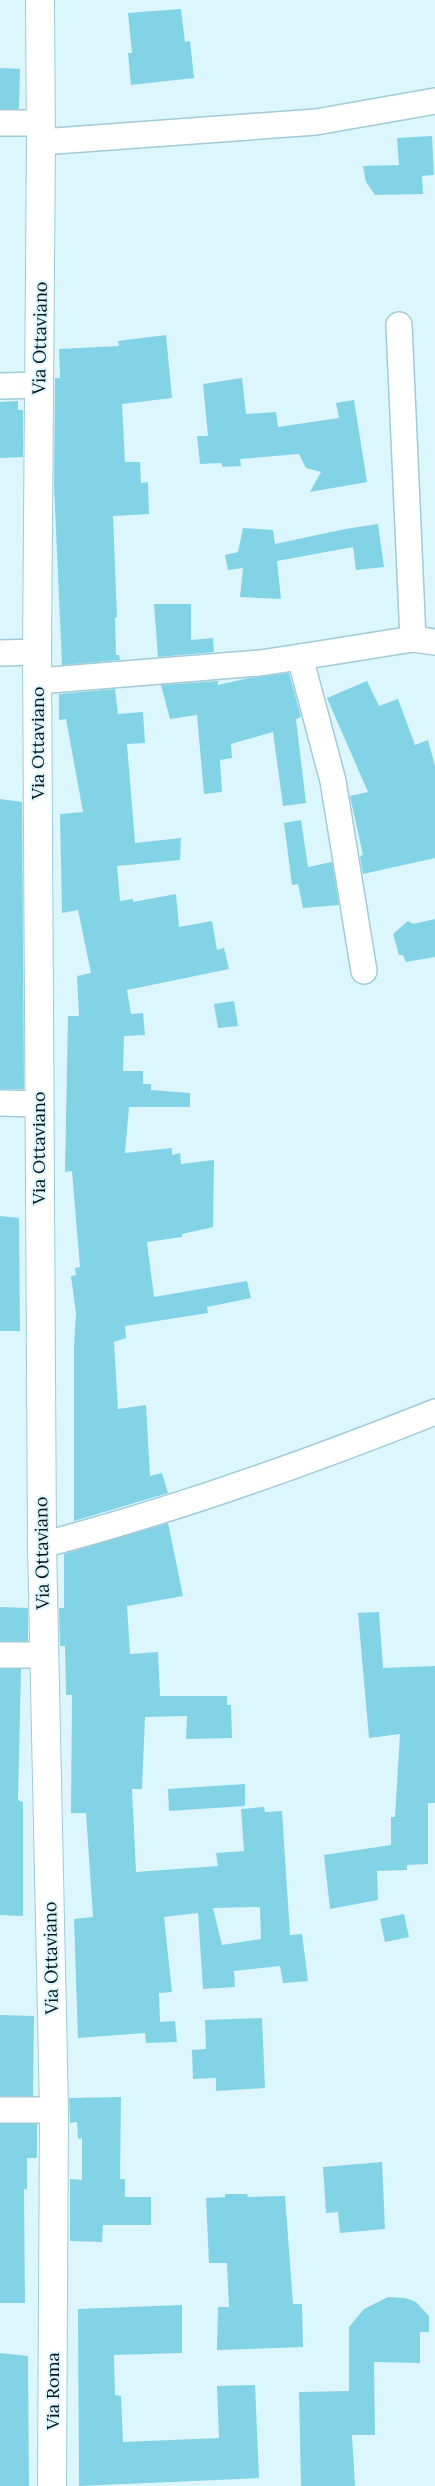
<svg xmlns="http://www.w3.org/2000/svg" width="435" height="2486" viewBox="0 0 435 2486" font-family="Lora,serif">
  <rect width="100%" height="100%" fill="#dcf6fd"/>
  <g fill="#83d3e7" fill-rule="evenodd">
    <polygon points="181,9 185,42 190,41 194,78 131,85 128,53 132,53 128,13"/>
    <polygon points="0,68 20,69 19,109 0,109"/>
    <polygon points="432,136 434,175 422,176 423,194 375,195 366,182 363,166 399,165 397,138"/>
    <polygon points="166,335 172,398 122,404 125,462 140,462 141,483 148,482 149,514 113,516 117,617 115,618 116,655 119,655 120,660 62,665 54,485 55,378 60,378 59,349 119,346 118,341"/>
    <polygon points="242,378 246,414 276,412 278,427 339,418 336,403 354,400 367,482 310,492 321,472 306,468 299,454 240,459 241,466 223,467 221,463 200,464 197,436 208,436 203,384"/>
    <polygon points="18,401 18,410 23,410 23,457 0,458 0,402"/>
    <polygon points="378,524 384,567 356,570 353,547 277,561 281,599 240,597 243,568 228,570 225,555 238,552 243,528 273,530 275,544 345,529"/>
    <polygon points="154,604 191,604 191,640 213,638 214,652 158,657"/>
    <polygon points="289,673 301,717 296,719 306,803 283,806 273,732 231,744 232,758 220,760 222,792 204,794 197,715 170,719 161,685 218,681 218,685 249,678"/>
    <polygon points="367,681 379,706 398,699 415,745 428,740 435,766 435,858 363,874 360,856 363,855 350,796 368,792 327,698"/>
    <polygon points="115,689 118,714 143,712 145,743 127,744 135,843 181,838 180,860 117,866 120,901 133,899 133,902 176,894 179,927 212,921 217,950 224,948 229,969 127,990 131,1014 143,1013 145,1035 124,1036 123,1071 143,1071 143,1084 151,1084 151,1090 190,1093 190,1107 129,1107 125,1153 172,1148 172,1155 180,1153 181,1164 214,1160 213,1227 182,1234 182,1237 147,1242 154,1297 247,1281 251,1298 207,1307 208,1313 125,1326 126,1338 114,1342 118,1409 146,1405 150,1476 162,1473 168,1493 74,1521 74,1347 76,1313 71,1276 76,1275 75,1268 80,1267 72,1171 65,1172 68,1016 79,1016 77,976 91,973 78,910 62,913 60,814 83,812 66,719 59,720 59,694"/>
    <polygon points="0,799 22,802 24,1089 0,1089"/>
    <polygon points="301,820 308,867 332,862 339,905 303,908 298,884 292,885 284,823"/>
    <polygon points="435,919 435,957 406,962 403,955 399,955 393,934 408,921 413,924"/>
    <polygon points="234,1001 238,1026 218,1028 214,1004"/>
    <polygon points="0,1216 19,1218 20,1331 0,1331"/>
    <path d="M 168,1523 L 183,1596 L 127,1606 L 130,1654 L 158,1652 L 160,1696 L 227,1696 L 227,1705 L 231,1705 L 232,1738 L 186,1739 L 187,1716 L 145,1717 L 142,1789 L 132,1789 L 136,1872 L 218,1866 L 216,1853 L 244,1851 L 241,1809 L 264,1807 L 265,1812 L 282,1811 L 290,1935 L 302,1934 L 308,1981 L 283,1983 L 280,1966 L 234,1971 L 235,1987 L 203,1989 L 198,1913 L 164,1917 L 172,1992 L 159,1993 L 160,2022 L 175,2021 L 177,2042 L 146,2043 L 145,2033 L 78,2038 L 74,1919 L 93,1917 L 86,1813 L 71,1813 L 72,1695 L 66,1695 L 65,1646 L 60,1646 L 59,1608 L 64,1608 L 64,1554 ZM 260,1907 L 261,1939 L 222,1945 L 213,1908 Z"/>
    <polygon points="0,1607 28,1608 28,1641 0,1641"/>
    <polygon points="379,1612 383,1668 435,1666 435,1803 428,1803 428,1864 407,1865 407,1870 377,1871 378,1900 330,1909 324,1855 391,1845 391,1817 395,1817 400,1734 369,1738 358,1613"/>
    <polygon points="0,1669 21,1669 18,1800 23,1802 23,1916 0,1915"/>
    <polygon points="245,1784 245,1806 169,1811 168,1789"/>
    <polygon points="404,1914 409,1937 385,1942 380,1919"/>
    <polygon points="0,2015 34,2016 33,2096 0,2096"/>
    <polygon points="262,2018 265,2088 216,2091 216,2078 193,2079 192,2050 206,2049 205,2020"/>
    <polygon points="121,2097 120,2179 125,2179 125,2197 151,2197 151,2225 103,2225 102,2242 70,2241 70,2179 82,2180 82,2138 78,2139 77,2122 70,2123 69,2098"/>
    <polygon points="0,2124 37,2124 37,2158 27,2158 27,2190 24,2189 25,2303 0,2303"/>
    <polygon points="382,2162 385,2229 340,2233 338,2212 326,2213 323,2167"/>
    <polygon points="225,2194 247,2194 248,2197 285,2196 293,2304 302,2304 303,2347 217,2350 218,2307 229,2307 227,2263 209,2263 206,2198 225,2197"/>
    <polygon points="388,2297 405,2298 416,2302 429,2316 429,2332 420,2332 420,2363 374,2362 375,2435 352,2435 355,2486 301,2486 299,2392 349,2391 349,2327 364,2309"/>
    <polygon points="182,2305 182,2353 114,2355 115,2395 121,2396 123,2442 219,2438 217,2386 255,2385 259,2478 79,2486 78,2309"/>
    <polygon points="0,2353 28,2356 29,2486 0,2486"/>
  </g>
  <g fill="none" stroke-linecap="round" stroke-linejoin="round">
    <defs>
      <g id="street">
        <polyline points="0,123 41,123"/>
        <polyline points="41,142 316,122 435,101"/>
        <polyline points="399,325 413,639"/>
        <polyline points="0,386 39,385"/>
        <polyline points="0,653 37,652"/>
        <polyline points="38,681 260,663 300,657"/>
        <polyline points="364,971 333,781 300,657 413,639 435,642"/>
        <polyline points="0,1103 39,1104"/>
        <path d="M 42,1545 C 176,1510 307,1463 435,1412"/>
        <polyline points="0,1655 44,1655"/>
        <polyline points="0,2110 54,2110"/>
      </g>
      <polyline id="secondary" points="40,0 41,142 37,652 42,1545 54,2110 52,2486"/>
    </defs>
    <use href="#street" stroke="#a0cbd7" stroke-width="28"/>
    <use href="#secondary" stroke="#a0cbd7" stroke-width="30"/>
    <use href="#street" stroke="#fff" stroke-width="25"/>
    <use href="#secondary" stroke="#fff" stroke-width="28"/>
  </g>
  <g text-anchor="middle" stroke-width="4" stroke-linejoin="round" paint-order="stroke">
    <g font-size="18" fill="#06161b" stroke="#dcf6fd">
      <text transform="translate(40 338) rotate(-89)" y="6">Via Ottaviano</text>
      <text transform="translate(38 743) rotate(-90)" y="6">Via Ottaviano</text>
      <text transform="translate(39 1148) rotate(-90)" y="6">Via Ottaviano</text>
      <text transform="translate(42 1553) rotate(-91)" y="6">Via Ottaviano</text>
      <text transform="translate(51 1958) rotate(-91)" y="6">Via Ottaviano</text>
      <text transform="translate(53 2391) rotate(-90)" y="6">Via Roma</text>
    </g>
  </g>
</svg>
